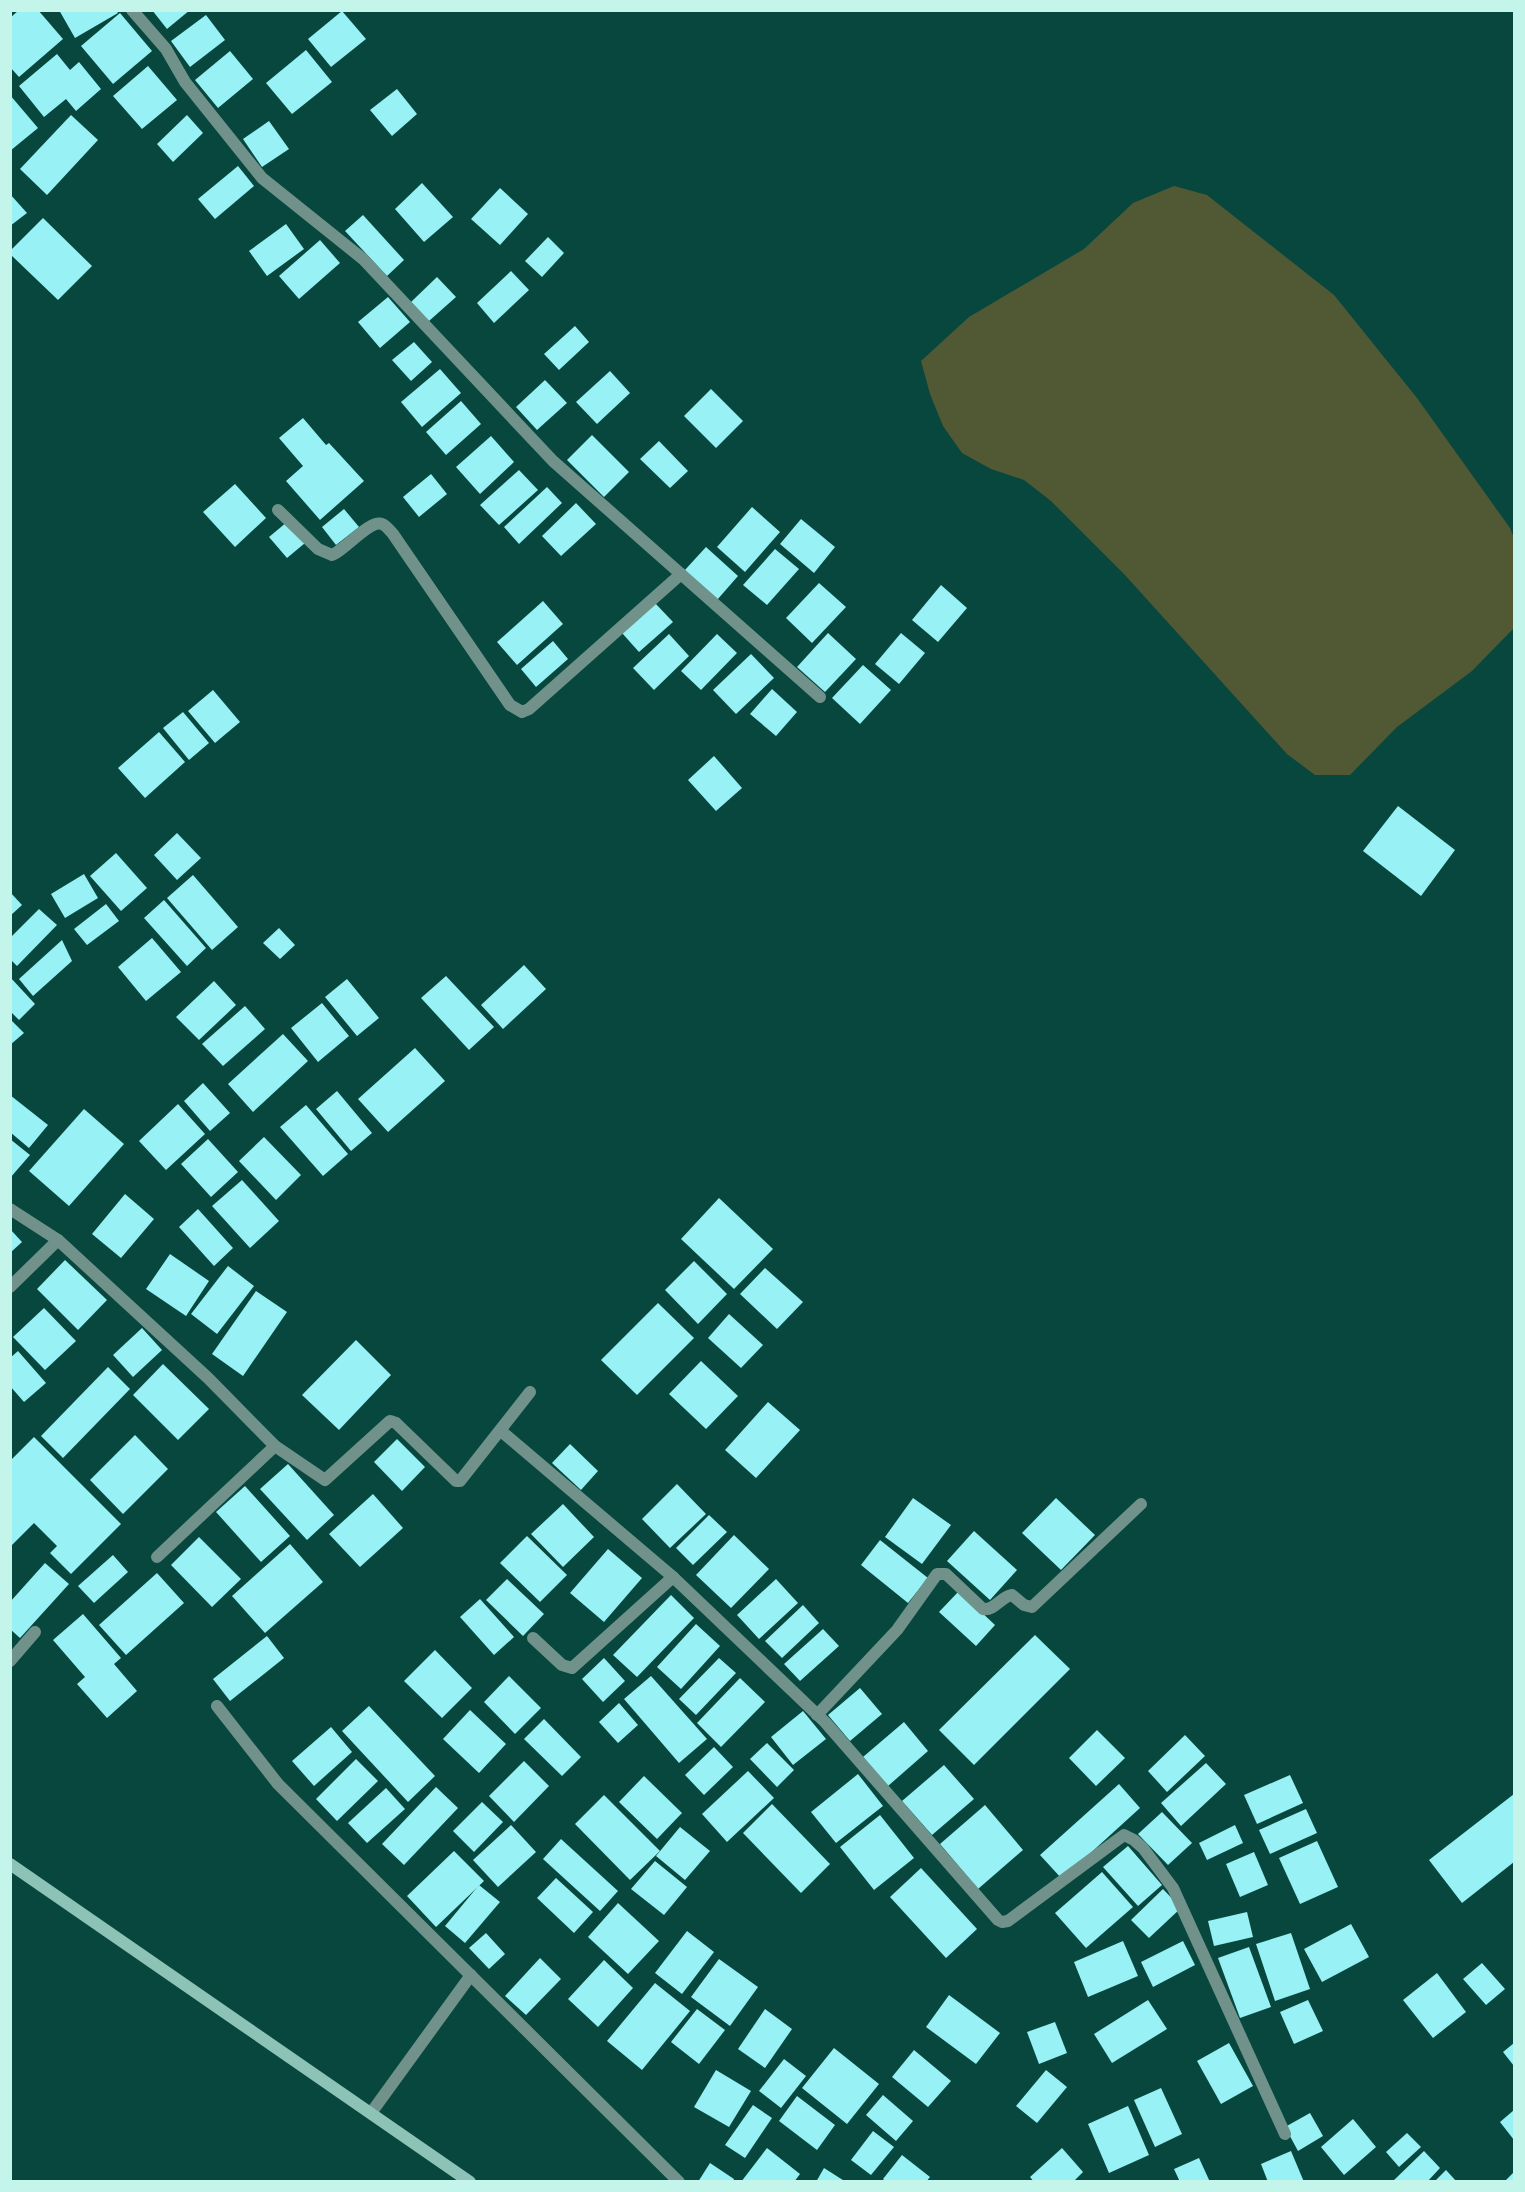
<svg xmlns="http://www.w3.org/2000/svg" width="1525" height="2192" viewBox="0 0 1525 2192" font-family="'Noto Serif',serif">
  <rect width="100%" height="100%" fill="#07473e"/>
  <polygon fill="#505934" points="1174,186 1207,195 1334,295 1417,398 1510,528 1514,538 1514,628 1472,671 1397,727 1350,775 1315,775 1287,754 1124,574 1051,501 1024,480 991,469 962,453 943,426 930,394 921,361 969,317 1084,249 1133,203"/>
  <g fill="#97f1f5">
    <polygon points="19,10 38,10 63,39 19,77 10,67 10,18"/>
    <polygon points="59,10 116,10 118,13 75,38"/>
    <polygon points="152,10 190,10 167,29"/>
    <polygon points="342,11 366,39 331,67 308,39"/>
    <polygon points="120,13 152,51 113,84 81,46"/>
    <polygon points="206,15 225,40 190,67 171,41"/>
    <polygon points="306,50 332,82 292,114 266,83"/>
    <polygon points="230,51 253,79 218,108 195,80"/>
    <polygon points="57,54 70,70 79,62 101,89 76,111 66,99 44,117 19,86"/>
    <polygon points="148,66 177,100 142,129 113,96"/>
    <polygon points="397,89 417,114 392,136 370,110"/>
    <polygon points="10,95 38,128 10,151"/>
    <polygon points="71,115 98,140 47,195 20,169"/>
    <polygon points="187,115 203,133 173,162 157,144"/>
    <polygon points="269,121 289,149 262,167 243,139"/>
    <polygon points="238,166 254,186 215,219 198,199"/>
    <polygon points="422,183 453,217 424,242 395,209"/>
    <polygon points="500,188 528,214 500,245 471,219"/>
    <polygon points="10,194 27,213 10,226"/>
    <polygon points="363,215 404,260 387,276 345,231"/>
    <polygon points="43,218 92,266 58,300 10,254 10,251"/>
    <polygon points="286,224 304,249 267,276 249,251"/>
    <polygon points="548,237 564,253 542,277 525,261"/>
    <polygon points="320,240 340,263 299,299 279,276"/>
    <polygon points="511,271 529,290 494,323 477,303"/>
    <polygon points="437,277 456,297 429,321 411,302"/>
    <polygon points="388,297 410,322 380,348 358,322"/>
    <polygon points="575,326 589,342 559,370 544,354"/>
    <polygon points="414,342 432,362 411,381 392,360"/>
    <polygon points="440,369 461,393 422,427 401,402"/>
    <polygon points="610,371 630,393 597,424 576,402"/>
    <polygon points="545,380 567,403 537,430 516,407"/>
    <polygon points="711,389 743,421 716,448 684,416"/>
    <polygon points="461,401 481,424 446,455 426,432"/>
    <polygon points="303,418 326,445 329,443 364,481 320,520 286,481 303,466 279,438"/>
    <polygon points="592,435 629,472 604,497 567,460"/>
    <polygon points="491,436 514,462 480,494 456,467"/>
    <polygon points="659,441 688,471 670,488 640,459"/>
    <polygon points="519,470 538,490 499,525 480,505"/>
    <polygon points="431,474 447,494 419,517 403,497"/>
    <polygon points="235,484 266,518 235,547 203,512"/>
    <polygon points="547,487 562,503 519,544 504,527"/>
    <polygon points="576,503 596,524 561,556 542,536"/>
    <polygon points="752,507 780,532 745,572 717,547"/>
    <polygon points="344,509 359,527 336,545 322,527"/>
    <polygon points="801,519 835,547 814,573 780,544"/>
    <polygon points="287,522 305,543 287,558 269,537"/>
    <polygon points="706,547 738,576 717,600 684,571"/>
    <polygon points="775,549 799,569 767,605 743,585"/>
    <polygon points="819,583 846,607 812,643 786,618"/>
    <polygon points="941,585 967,608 938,642 912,620"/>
    <polygon points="543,601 563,624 517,665 497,642"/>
    <polygon points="655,603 673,622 639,652 622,633"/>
    <polygon points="828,633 856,659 825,692 797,667"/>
    <polygon points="901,633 925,653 899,684 875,664"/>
    <polygon points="669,634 689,656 654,690 633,668"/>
    <polygon points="717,634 737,653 701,690 681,671"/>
    <polygon points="553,641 568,659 536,687 521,669"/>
    <polygon points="751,654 774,678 736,714 713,690"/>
    <polygon points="863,665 891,690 860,724 832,698"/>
    <polygon points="772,689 797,712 776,736 750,714"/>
    <polygon points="213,690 240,722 215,743 188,711"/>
    <polygon points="183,712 209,743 189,760 163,728"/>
    <polygon points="159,732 185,762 145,798 118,768"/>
    <polygon points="714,756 742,788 716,811 688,780"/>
    <polygon points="1398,806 1455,850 1421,896 1363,851"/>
    <polygon points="177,833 201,858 177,880 154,855"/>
    <polygon points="116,853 147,888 121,911 90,876"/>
    <polygon points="84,874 98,898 65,918 51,894"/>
    <polygon points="193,875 238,927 212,950 167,898"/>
    <polygon points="10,892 22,905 10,916"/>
    <polygon points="164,900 206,948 187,966 144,918"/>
    <polygon points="106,904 119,921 87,945 74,929"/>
    <polygon points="39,909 57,925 17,966 10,959 10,938"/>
    <polygon points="279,928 295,945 280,959 263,943"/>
    <polygon points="152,938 181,972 146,1001 118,967"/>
    <polygon points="62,940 72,961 33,996 19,979"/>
    <polygon points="524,965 546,989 503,1029 481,1005"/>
    <polygon points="446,976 494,1027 469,1050 421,998"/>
    <polygon points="10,977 35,1004 19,1020 10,1011"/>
    <polygon points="347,979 379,1018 357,1036 325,997"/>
    <polygon points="214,981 236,1005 199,1040 176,1017"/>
    <polygon points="322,1003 349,1036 318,1062 291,1028"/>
    <polygon points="245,1006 265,1029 223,1066 202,1044"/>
    <polygon points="10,1019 24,1033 10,1045"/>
    <polygon points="283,1034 308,1061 253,1112 228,1084"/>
    <polygon points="415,1048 445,1081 388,1132 358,1099"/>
    <polygon points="203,1083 230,1113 210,1131 184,1101"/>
    <polygon points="337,1091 372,1133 351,1151 316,1109"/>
    <polygon points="10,1095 48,1125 29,1148 10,1132"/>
    <polygon points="178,1104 205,1134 166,1170 139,1141"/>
    <polygon points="306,1105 348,1154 323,1176 280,1127"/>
    <polygon points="84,1109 124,1144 69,1206 29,1171"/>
    <polygon points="264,1137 301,1175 276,1200 239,1161"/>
    <polygon points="10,1139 30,1155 10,1178"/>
    <polygon points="208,1139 238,1172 211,1197 181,1164"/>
    <polygon points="242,1180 279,1221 250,1248 212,1206"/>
    <polygon points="125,1194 154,1219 121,1258 92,1234"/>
    <polygon points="719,1198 773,1249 734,1289 681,1239"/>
    <polygon points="198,1209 233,1248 214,1266 179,1227"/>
    <polygon points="10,1229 22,1242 10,1253"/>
    <polygon points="170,1254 209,1281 186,1316 146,1289"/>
    <polygon points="65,1260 107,1300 78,1330 37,1289"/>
    <polygon points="694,1261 727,1294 698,1324 665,1290"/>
    <polygon points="228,1266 254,1286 217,1334 191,1314"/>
    <polygon points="765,1268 803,1302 777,1329 740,1294"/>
    <polygon points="256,1291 287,1312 243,1376 212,1354"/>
    <polygon points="658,1303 694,1338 637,1395 601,1360"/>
    <polygon points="44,1308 76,1341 45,1370 13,1337"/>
    <polygon points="729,1314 763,1345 741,1368 708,1338"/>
    <polygon points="142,1328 162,1350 133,1377 113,1355"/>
    <polygon points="356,1340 391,1375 339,1430 302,1395"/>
    <polygon points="18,1351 46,1383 24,1402 10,1386 10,1358"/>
    <polygon points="701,1361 738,1396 706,1429 669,1394"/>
    <polygon points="163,1364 209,1409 178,1440 133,1395"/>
    <polygon points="108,1367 130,1389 63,1458 41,1436"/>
    <polygon points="768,1402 800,1430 756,1478 725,1450"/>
    <polygon points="135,1435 168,1469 123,1514 90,1480"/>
    <polygon points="34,1437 121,1524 71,1574 50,1553 57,1546 34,1523 10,1547 10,1461"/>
    <polygon points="397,1439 425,1467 402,1491 374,1462"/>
    <polygon points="570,1444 598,1471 581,1490 552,1463"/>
    <polygon points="288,1464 334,1515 307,1540 260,1489"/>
    <polygon points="677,1484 706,1514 670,1548 642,1519"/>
    <polygon points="245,1486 290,1536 261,1562 216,1512"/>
    <polygon points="373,1494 403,1528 360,1567 329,1534"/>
    <polygon points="913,1498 951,1525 922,1564 885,1537"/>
    <polygon points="1056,1498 1095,1535 1061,1570 1022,1533"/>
    <polygon points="563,1504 594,1537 563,1567 531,1534"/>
    <polygon points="709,1515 727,1532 693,1565 676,1548"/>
    <polygon points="974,1531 1017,1570 990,1600 947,1561"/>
    <polygon points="734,1535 769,1569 731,1608 696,1575"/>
    <polygon points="527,1536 567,1575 540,1602 500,1563"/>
    <polygon points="199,1537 241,1579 212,1607 171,1565"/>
    <polygon points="880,1540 928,1578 908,1603 861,1565"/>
    <polygon points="290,1544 323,1582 265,1633 232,1596"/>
    <polygon points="608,1549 642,1578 604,1622 570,1593"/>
    <polygon points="113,1555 128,1572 94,1603 78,1586"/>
    <polygon points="45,1563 69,1584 20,1638 10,1629 10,1602"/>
    <polygon points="157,1573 184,1603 126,1655 99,1625"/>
    <polygon points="507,1579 544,1614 523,1636 486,1600"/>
    <polygon points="776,1579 798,1603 759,1639 737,1615"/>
    <polygon points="959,1591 995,1625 976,1646 939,1612"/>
    <polygon points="671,1595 694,1618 637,1677 613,1655"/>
    <polygon points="480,1599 514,1637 494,1655 460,1617"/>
    <polygon points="803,1605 819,1623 782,1658 765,1641"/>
    <polygon points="83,1614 121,1658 114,1664 137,1691 107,1718 77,1684 85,1677 53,1640"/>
    <polygon points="696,1624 720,1646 681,1689 657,1667"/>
    <polygon points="823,1629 839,1646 800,1681 784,1664"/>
    <polygon points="1035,1635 1070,1669 974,1765 939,1730"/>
    <polygon points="267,1636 284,1658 230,1701 213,1679"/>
    <polygon points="435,1650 472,1688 442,1718 404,1681"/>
    <polygon points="604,1658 625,1681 603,1702 582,1679"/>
    <polygon points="719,1658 736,1673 696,1715 679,1699"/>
    <polygon points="509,1676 541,1708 515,1734 484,1702"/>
    <polygon points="651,1676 707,1739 679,1763 624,1699"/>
    <polygon points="740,1678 765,1702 721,1747 697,1723"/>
    <polygon points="860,1688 882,1714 850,1741 828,1715"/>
    <polygon points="619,1703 638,1725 618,1743 599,1722"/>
    <polygon points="369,1706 435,1776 408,1802 342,1731"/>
    <polygon points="470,1710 506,1744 479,1773 443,1739"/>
    <polygon points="803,1711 826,1739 793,1765 771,1737"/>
    <polygon points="544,1719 581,1757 562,1776 524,1739"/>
    <polygon points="904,1722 928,1751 888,1786 863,1757"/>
    <polygon points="331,1727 352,1752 314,1786 292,1761"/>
    <polygon points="1097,1730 1125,1758 1096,1786 1069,1758"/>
    <polygon points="1185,1735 1205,1756 1167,1792 1148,1771"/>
    <polygon points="767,1743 794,1770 777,1787 750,1759"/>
    <polygon points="714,1747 733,1767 704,1795 685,1775"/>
    <polygon points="356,1759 378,1781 337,1821 316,1799"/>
    <polygon points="524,1761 549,1786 514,1822 489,1796"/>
    <polygon points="1206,1763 1226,1784 1181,1826 1161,1803"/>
    <polygon points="944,1765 974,1799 932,1835 902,1801"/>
    <polygon points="748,1771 774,1798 727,1842 702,1814"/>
    <polygon points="858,1774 883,1806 836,1843 811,1812"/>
    <polygon points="1290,1775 1303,1803 1257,1824 1244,1795"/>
    <polygon points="644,1776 682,1813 657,1839 619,1802"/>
    <polygon points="1119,1784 1140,1808 1062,1879 1040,1855"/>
    <polygon points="436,1787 458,1808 404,1865 382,1844"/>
    <polygon points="386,1788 405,1809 367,1843 348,1823"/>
    <polygon points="1514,1794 1514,1862 1462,1903 1429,1860"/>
    <polygon points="604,1795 660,1851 630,1880 575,1824"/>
    <polygon points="482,1802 503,1822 474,1852 453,1831"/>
    <polygon points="772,1804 830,1864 801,1893 743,1833"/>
    <polygon points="985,1805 1023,1850 978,1889 940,1844"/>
    <polygon points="1306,1809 1317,1833 1270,1854 1259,1830"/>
    <polygon points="1162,1812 1192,1843 1168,1865 1138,1834"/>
    <polygon points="880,1815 914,1858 874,1890 840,1847"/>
    <polygon points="511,1825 536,1852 498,1887 473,1860"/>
    <polygon points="1235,1825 1243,1843 1207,1860 1199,1843"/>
    <polygon points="680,1827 710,1851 685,1880 656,1856"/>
    <polygon points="561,1839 618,1891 600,1911 543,1859"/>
    <polygon points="1317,1841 1338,1887 1300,1904 1279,1858"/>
    <polygon points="1128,1846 1162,1885 1138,1906 1103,1867"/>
    <polygon points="454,1851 484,1881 436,1927 407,1896"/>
    <polygon points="1254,1852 1268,1885 1240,1897 1226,1864"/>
    <polygon points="655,1861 687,1887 664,1915 631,1889"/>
    <polygon points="921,1868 977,1929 946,1958 890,1897"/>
    <polygon points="1102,1872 1133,1907 1086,1948 1055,1913"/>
    <polygon points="556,1878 593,1912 574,1933 537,1898"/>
    <polygon points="479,1885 500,1902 465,1943 445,1926"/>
    <polygon points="1163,1889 1181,1908 1149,1938 1131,1920"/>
    <polygon points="618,1903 659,1941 628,1974 588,1937"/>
    <polygon points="1247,1912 1253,1937 1214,1946 1208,1921"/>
    <polygon points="1351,1924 1369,1957 1322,1982 1304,1949"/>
    <polygon points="687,1931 714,1952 682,1994 655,1973"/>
    <polygon points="486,1933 505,1954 489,1969 469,1948"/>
    <polygon points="1291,1933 1310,1989 1275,2001 1256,1944"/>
    <polygon points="1123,1941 1138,1976 1088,1997 1074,1962"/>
    <polygon points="1183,1941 1195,1965 1153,1987 1141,1962"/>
    <polygon points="1249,1947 1271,2007 1240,2018 1218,1958"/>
    <polygon points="540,1958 561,1979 526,2015 505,1996"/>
    <polygon points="719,1959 758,1987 730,2026 691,1997"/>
    <polygon points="604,1960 633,1988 598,2027 568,1999"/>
    <polygon points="1482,1963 1505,1989 1486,2005 1463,1979"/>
    <polygon points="1437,1973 1466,2012 1433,2038 1403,2000"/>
    <polygon points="655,1983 690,2011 642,2070 607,2041"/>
    <polygon points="949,1995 1000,2033 976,2064 926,2027"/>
    <polygon points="1148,2000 1167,2029 1112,2063 1094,2034"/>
    <polygon points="1308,2000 1323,2031 1294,2044 1280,2012"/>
    <polygon points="697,2009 725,2030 699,2064 671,2042"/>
    <polygon points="765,2009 792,2029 765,2068 738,2049"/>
    <polygon points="1055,2022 1067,2053 1039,2064 1027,2032"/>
    <polygon points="1229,2043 1253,2086 1221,2104 1197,2061"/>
    <polygon points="1514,2043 1514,2066 1503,2052"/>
    <polygon points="834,2048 879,2084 847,2124 802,2088"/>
    <polygon points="914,2050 951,2081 928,2107 892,2077"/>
    <polygon points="784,2059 806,2076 781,2108 759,2091"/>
    <polygon points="716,2070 751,2091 729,2127 694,2107"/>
    <polygon points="1046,2070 1067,2087 1037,2123 1016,2106"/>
    <polygon points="1161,2088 1182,2134 1155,2147 1134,2100"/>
    <polygon points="883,2095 913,2121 896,2141 866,2115"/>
    <polygon points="797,2096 835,2125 817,2150 779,2121"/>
    <polygon points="753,2105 772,2118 745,2158 725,2145"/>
    <polygon points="1128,2106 1149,2155 1109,2173 1088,2124"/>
    <polygon points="1514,2110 1514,2140 1500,2122"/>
    <polygon points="1310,2113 1323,2136 1298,2151 1285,2127"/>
    <polygon points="1353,2119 1376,2147 1344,2175 1321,2147"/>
    <polygon points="873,2131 894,2147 871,2175 851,2160"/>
    <polygon points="1407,2133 1421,2147 1399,2167 1386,2152"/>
    <polygon points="767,2148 800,2174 794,2182 741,2182"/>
    <polygon points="1062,2148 1083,2172 1073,2182 1034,2182 1030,2177"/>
    <polygon points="1291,2151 1304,2182 1268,2182 1261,2164"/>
    <polygon points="1424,2151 1440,2168 1427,2182 1392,2182"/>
    <polygon points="902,2155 930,2177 926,2182 886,2182 883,2179"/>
    <polygon points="1199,2158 1210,2182 1180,2182 1174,2169"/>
    <polygon points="710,2163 734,2179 733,2182 698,2182"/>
    <polygon points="824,2168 846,2182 816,2182"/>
    <polygon points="1446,2170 1457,2182 1434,2182"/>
    <polygon points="1514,2172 1514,2182 1504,2182"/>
  </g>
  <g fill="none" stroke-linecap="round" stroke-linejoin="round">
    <g stroke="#71928b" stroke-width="12">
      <polyline points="132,10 166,49 185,82 262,178 363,259 553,461 820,697"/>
      <path d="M 278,510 L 318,549 L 332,555 C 345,550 370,519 382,524 C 387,526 390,531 393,534 L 510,705 L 522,712 L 529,709 L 681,574"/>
      <polyline points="10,1209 58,1240"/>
      <polyline points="10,1287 58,1240 208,1378 275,1446 325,1480 390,1421 396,1423 456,1481 460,1481 530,1392"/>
      <polyline points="501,1431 673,1577 825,1722 998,1920 1002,1922 1008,1921 1124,1835 1134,1840 1143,1848 1173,1888 1285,2134"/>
      <polyline points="157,1557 275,1446"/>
      <polyline points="533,1638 562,1665 572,1668 673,1577"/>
      <polyline points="10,1661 35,1632"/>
      <polyline points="217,1706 278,1784 679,2182"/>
      <path d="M 817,1715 L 897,1630 L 937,1574 L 946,1574 L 983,1609 C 995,1611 1000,1597 1012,1595 L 1024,1605 L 1032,1607 L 1141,1504"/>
      <polyline points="371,2113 471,1975"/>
    </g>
    <polyline stroke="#8dc3b7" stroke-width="12" points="10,1864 470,2182"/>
  </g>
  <rect width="1525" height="2192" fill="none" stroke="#c4f5ea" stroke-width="24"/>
</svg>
